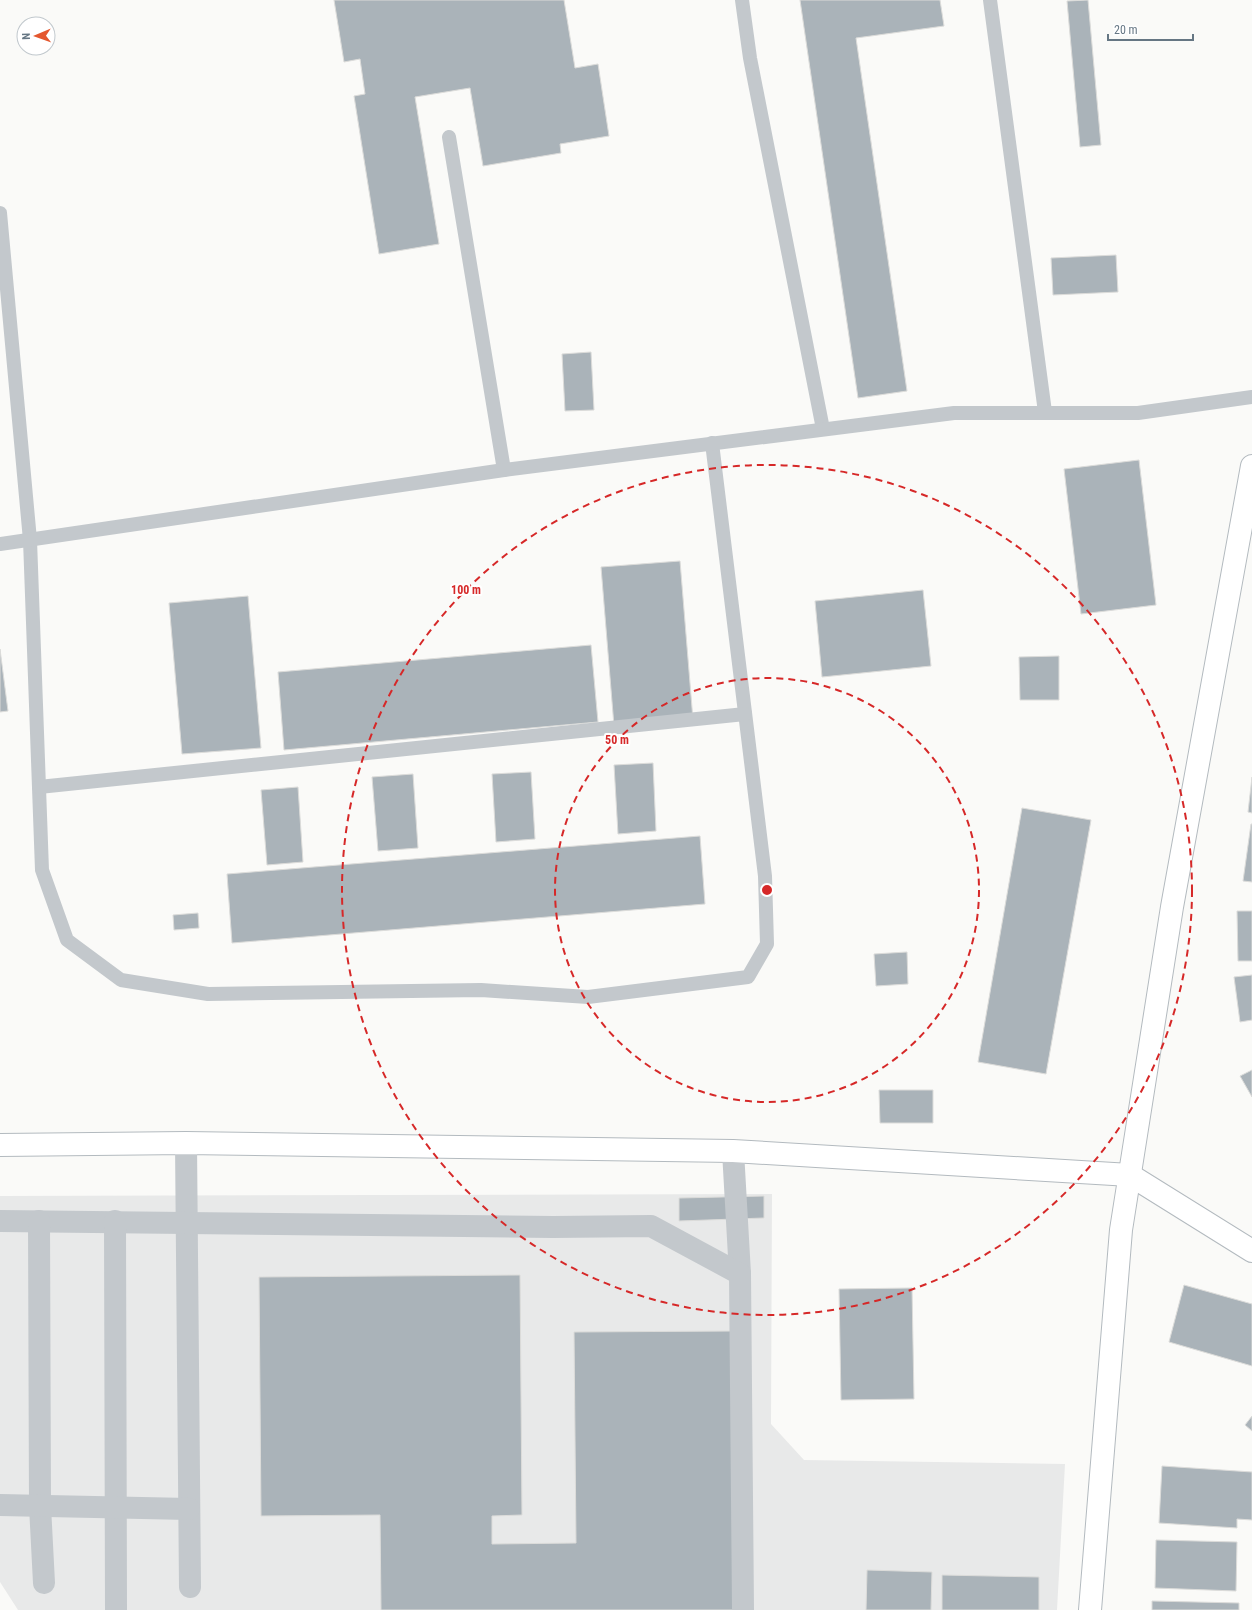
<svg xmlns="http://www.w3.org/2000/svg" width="1252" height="1610" viewBox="0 0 1252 1610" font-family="'Roboto Condensed',sans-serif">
  <rect width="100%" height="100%" fill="#fafaf8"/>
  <polygon fill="#e8e9e9" points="772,1194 771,1424 804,1460 1065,1464 1057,1610 18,1610 0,1582 0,1196"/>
  <g fill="#aab3b9" stroke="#dcdcda">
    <polygon points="334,0 564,0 575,68 598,64 609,136 560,144 561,153 483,166 470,88 415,97 439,244 379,254 354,96 365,94 360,59 344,62"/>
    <polygon points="800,0 940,0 944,26 856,38 907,391 858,398"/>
    <polygon points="1088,0 1101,145 1080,147 1067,1"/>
    <polygon points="1116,255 1118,292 1053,295 1051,258"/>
    <polygon points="591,352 594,410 565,411 562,354"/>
    <polygon points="1139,460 1156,605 1081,614 1064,469"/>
    <polygon points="680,561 693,720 614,726 601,567"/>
    <polygon points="923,590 931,666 822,677 815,601"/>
    <polygon points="248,596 261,748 182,754 169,603"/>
    <polygon points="591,645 598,722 284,750 278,672"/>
    <polygon points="0,649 8,711 0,712"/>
    <polygon points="1059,656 1059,700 1020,700 1019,657"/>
    <polygon points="653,763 656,831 618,834 614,765"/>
    <polygon points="531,772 535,839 496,842 492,774"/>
    <polygon points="413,774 418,848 378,851 372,777"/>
    <polygon points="1252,777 1252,813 1248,812"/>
    <polygon points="298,787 303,862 267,865 261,790"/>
    <polygon points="1022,808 1091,820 1046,1074 978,1062"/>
    <polygon points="1251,824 1252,824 1252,882 1243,881"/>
    <polygon points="700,836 705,904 232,943 227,874"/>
    <polygon points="1237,911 1252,911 1252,961 1238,961"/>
    <polygon points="198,913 199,928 174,930 173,915"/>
    <polygon points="907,952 908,984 876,986 874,954"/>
    <polygon points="1252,975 1252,1020 1240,1022 1234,977"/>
    <polygon points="1252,1070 1252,1097 1240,1076"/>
    <polygon points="879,1090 933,1090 933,1123 880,1123"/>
    <polygon points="764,1196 764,1218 679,1221 679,1198"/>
    <polygon points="520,1275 522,1515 492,1516 492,1544 576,1543 574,1332 734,1331 735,1610 381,1610 380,1515 261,1516 259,1277"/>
    <polygon points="1184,1285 1252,1304 1252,1366 1169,1342"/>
    <polygon points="912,1288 914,1399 841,1400 839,1289"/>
    <polygon points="1252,1416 1252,1431 1245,1425"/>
    <polygon points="1162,1466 1252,1472 1252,1520 1237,1519 1237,1528 1159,1523"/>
    <polygon points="1156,1540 1237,1542 1236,1591 1155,1588"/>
    <polygon points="867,1570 932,1572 931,1610 866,1610"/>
    <polygon points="942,1575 1039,1577 1039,1610 942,1610"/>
    <polygon points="1152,1601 1239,1603 1239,1610 1152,1610"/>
  </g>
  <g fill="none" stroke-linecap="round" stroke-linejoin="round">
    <defs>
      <g id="secondary">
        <polyline points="0,1145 186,1143 733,1151 1130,1175 1252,1251"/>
        <polyline points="1090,1610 1121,1230 1172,907 1252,466"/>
      </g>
    </defs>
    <use href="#secondary" stroke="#b3babf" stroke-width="24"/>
    <g stroke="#c3c8cc" stroke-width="14">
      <polyline points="742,0 750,58 823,429"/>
      <polyline points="990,0 1045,412"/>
      <polyline points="449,137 504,470"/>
      <polyline points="0,213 30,540 42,870 67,940 121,980 208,994 481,990 588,997 748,977 767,944 765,876 712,443"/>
      <polyline points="0,544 504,470 954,413 1138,413 1252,397"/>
      <polyline points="39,787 745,714"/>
    </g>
    <g stroke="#c3c8cc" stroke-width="22">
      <polyline points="186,1143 190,1587"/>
      <polyline points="733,1151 740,1274"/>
      <polyline points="0,1221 553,1227 651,1226 740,1274 743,1610"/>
      <polyline points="39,1221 40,1506 44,1583"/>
      <polyline points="115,1221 116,1610"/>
      <polyline points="0,1505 189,1509"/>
    </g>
    <use href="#secondary" stroke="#fff" stroke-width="22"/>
  </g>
  <g fill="none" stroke="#d62828" stroke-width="2" stroke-dasharray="7 5">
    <circle cx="767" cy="890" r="212"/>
    <circle cx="767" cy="890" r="425"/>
  </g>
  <circle cx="767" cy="890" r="6" fill="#d62828" stroke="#fff" stroke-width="2"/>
  <g font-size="12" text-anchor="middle" font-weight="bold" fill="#d62828" stroke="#fff" stroke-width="4" stroke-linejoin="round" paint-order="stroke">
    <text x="466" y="594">100 m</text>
    <text x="617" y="744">50 m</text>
  </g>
  <g transform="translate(36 36) rotate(268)"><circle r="19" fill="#ffffff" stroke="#c1c8cd"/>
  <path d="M0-3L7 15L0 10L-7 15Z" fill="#e4572e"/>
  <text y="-6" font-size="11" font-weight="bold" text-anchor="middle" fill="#657683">N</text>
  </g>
  <path d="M1108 34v6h85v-6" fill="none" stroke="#657683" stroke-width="2"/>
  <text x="1114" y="34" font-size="12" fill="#657683" stroke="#ffffff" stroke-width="3" paint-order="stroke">20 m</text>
</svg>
